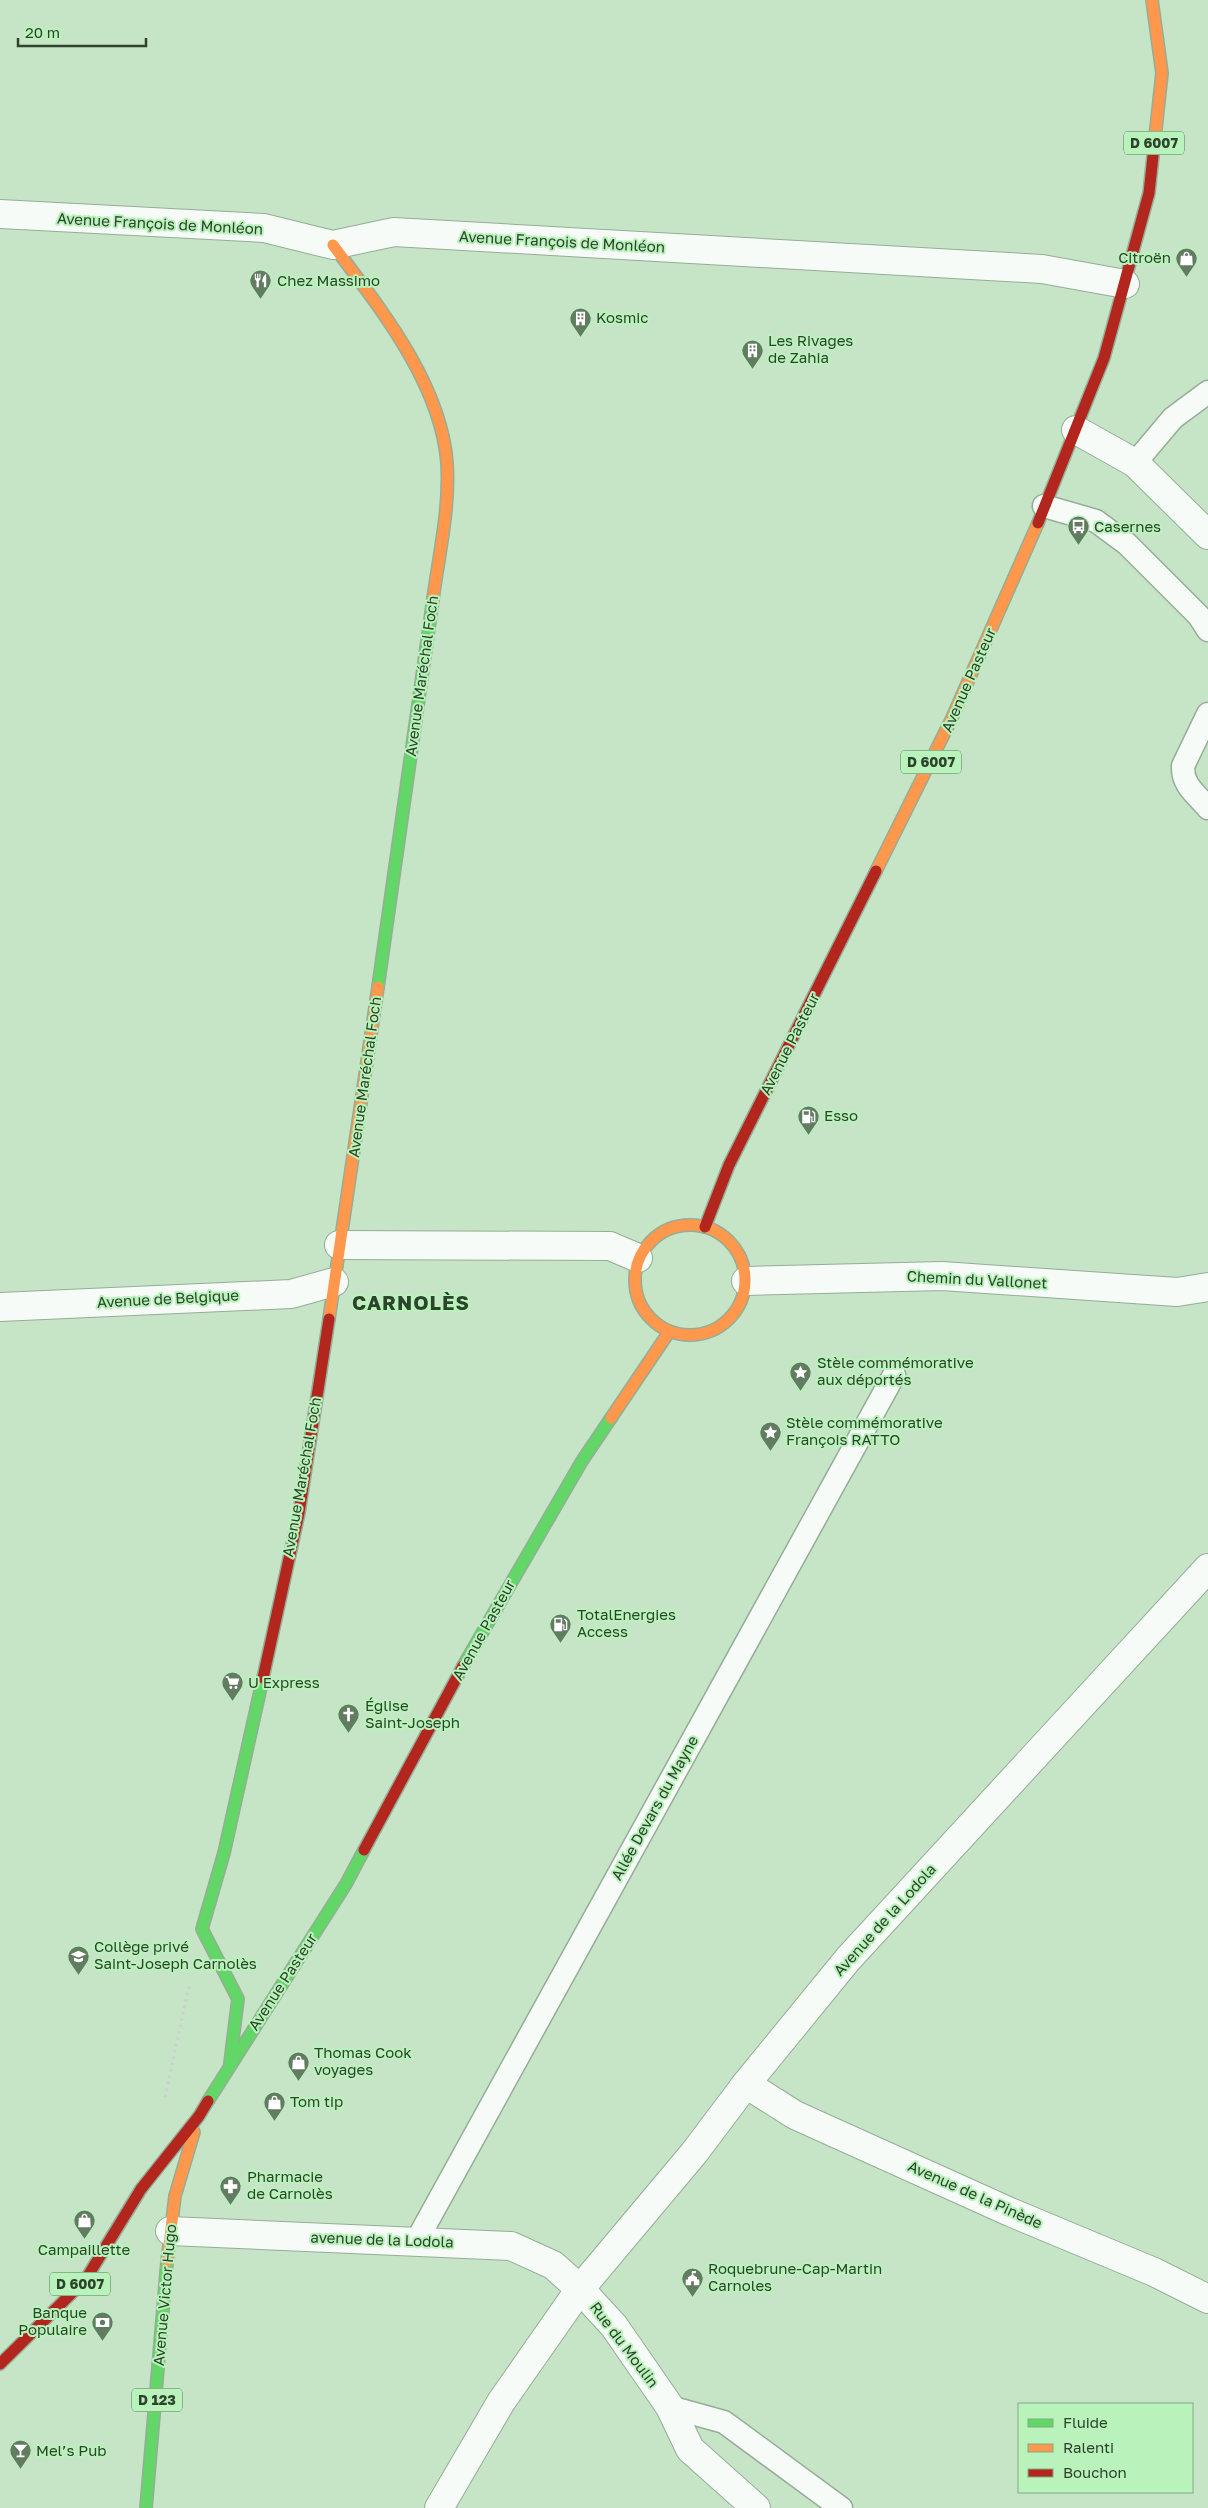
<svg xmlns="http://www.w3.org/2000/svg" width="1208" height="2508" viewBox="0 0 1208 2508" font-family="'Golos Text',sans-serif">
  <rect width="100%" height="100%" fill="#c6e5c7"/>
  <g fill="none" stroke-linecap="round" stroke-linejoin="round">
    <defs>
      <g id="lane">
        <polyline points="1135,463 1173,418 1208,392"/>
        <polyline points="1044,506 1096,521 1127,544 1199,616 1208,630"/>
        <path d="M 1208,714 L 1183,766 C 1182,785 1196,794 1208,808"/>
        <polyline points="417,2240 894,1375"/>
        <polyline points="670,2407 724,2422 841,2508"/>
      </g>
      <g id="street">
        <polyline points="0,214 264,228 333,245 394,232 1042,269 1125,284"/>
        <polyline points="1076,430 1135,463 1208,535"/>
        <polyline points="339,1245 610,1246 638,1258"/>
        <polyline points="746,1281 942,1276 1177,1292 1208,1287"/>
        <polyline points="0,1307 291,1294 334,1282"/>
        <polyline points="746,2084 795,2115 1010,2212 1154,2272 1208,2299"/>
        <polyline points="170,2231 511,2246 553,2265 580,2289 614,2326 670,2407 690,2449 756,2508"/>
        <polyline points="439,2508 501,2402 580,2289 694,2153 746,2084 848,1959 1208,1568"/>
      </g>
      <g id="fast">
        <polyline points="378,987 433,599"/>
        <polyline points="463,1666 582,1461 611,1418"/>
        <polyline points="230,2063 238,1999 202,1929 224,1853 263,1678"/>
        <polyline points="208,2101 346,1884 364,1850"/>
        <polyline points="146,2508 167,2262"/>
      </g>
      <g id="slow">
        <polyline points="1152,0 1162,73 1153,156"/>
        <path d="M 333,245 C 379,307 441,383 447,463 C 450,508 439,554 433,599"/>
        <polyline points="876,871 951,720 1038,523"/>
        <circle cx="690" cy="1280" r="55"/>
        <polyline points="329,1319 378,987"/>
        <polyline points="611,1418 669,1332"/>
        <polyline points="167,2262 175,2196 194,2132"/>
      </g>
      <g id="jam">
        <polyline points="1038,523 1104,358 1149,193 1153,156"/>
        <polyline points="705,1227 729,1165 876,871"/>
        <polyline points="263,1678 299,1513 329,1319"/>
        <polyline points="364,1850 463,1666"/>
        <polyline points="0,2364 86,2279 141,2189 199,2116 208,2101"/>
      </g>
    </defs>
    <use href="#lane" stroke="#95ad96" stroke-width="25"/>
    <use href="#street" stroke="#95ad96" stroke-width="30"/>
    <use href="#fast" stroke="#95ad96" stroke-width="14"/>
    <use href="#slow" stroke="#95ad96" stroke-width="14"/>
    <use href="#jam" stroke="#95ad96" stroke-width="14"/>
    <polyline stroke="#c9d2ca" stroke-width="3" stroke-dasharray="2.5 4" stroke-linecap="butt" points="165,2097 189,1986"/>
    <use href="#lane" stroke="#f6fbf7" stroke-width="22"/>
    <use href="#street" stroke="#f6fbf7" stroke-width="28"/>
    <use href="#fast" stroke="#63d668" stroke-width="11"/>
    <use href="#slow" stroke="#ff974d" stroke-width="11"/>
    <use href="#jam" stroke="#b3261e" stroke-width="11"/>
  </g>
  <defs>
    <symbol id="shop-pin" viewBox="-11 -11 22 30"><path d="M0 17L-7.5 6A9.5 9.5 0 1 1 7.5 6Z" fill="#627c62" stroke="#b9f2ba"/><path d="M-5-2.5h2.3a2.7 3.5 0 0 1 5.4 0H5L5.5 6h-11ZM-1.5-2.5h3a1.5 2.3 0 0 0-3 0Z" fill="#fff"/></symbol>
    <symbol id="restaurant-pin" viewBox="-11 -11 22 30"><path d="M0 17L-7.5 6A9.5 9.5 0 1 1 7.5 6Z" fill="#627c62" stroke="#b9f2ba"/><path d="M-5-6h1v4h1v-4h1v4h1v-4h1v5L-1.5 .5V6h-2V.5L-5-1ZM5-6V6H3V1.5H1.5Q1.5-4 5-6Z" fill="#fff"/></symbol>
    <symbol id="building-pin" viewBox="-11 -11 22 30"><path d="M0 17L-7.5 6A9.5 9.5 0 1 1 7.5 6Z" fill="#627c62" stroke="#b9f2ba"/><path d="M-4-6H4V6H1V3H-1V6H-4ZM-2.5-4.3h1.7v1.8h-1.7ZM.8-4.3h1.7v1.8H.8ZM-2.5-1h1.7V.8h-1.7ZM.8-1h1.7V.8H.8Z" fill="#fff"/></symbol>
    <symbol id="bus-pin" viewBox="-11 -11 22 30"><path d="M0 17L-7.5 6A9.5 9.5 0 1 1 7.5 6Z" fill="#627c62" stroke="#b9f2ba"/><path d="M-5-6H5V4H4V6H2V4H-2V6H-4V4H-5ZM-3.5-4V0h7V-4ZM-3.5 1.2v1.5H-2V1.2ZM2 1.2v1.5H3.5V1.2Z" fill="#fff"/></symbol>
    <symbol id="fuel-pin" viewBox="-11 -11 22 30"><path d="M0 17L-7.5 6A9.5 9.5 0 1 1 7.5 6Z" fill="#627c62" stroke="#b9f2ba"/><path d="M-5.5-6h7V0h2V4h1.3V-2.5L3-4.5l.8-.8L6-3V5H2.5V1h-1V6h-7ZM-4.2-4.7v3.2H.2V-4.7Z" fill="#fff"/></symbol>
    <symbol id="sight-pin" viewBox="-11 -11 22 30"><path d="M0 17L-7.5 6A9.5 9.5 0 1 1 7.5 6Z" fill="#627c62" stroke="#b9f2ba"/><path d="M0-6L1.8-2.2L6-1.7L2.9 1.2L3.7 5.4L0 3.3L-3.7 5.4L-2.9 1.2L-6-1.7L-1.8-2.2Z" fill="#fff"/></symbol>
    <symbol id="supermarket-pin" viewBox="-11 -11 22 30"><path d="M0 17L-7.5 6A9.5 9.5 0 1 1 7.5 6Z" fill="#627c62" stroke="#b9f2ba"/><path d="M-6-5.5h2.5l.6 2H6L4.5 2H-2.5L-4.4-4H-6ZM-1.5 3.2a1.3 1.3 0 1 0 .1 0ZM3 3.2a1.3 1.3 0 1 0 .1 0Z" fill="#fff"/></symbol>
    <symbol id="church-pin" viewBox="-11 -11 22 30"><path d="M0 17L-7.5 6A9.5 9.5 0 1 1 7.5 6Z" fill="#627c62" stroke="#b9f2ba"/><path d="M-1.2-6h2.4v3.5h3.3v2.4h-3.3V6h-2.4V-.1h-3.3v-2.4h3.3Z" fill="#fff"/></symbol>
    <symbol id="school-pin" viewBox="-11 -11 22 30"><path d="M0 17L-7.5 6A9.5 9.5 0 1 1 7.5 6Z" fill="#627c62" stroke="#b9f2ba"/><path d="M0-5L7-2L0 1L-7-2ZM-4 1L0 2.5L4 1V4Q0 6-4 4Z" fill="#fff"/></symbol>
    <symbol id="pharmacy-pin" viewBox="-11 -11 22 30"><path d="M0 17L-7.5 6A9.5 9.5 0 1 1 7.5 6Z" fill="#627c62" stroke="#b9f2ba"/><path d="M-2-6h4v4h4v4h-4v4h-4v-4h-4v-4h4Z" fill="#fff"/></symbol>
    <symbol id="civic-pin" viewBox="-11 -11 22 30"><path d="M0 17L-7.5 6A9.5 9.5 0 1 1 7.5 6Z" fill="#627c62" stroke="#b9f2ba"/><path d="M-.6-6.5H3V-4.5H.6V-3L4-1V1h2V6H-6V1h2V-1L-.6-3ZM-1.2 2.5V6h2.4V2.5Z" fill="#fff"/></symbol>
    <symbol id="bank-pin" viewBox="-11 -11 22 30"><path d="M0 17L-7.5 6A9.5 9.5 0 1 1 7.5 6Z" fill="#627c62" stroke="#b9f2ba"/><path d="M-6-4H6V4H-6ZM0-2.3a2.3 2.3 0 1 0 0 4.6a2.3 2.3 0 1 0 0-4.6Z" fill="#fff"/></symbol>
    <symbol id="bar-pin" viewBox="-11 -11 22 30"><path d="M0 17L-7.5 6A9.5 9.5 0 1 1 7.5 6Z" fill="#627c62" stroke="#b9f2ba"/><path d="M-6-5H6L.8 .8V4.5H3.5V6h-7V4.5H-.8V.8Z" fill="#fff"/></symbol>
  </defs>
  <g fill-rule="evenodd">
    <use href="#shop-pin" x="1174" y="246" width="25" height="34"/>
    <use href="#restaurant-pin" x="248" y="268" width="25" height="34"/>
    <use href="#building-pin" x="568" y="306" width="25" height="34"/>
    <use href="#building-pin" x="740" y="338" width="25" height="34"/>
    <use href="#bus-pin" x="1066" y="514" width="25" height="34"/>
    <use href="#fuel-pin" x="796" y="1104" width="25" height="34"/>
    <use href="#sight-pin" x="788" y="1360" width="25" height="34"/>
    <use href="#sight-pin" x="758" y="1420" width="25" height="34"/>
    <use href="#fuel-pin" x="548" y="1612" width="25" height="34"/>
    <use href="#supermarket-pin" x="220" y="1670" width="25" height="34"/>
    <use href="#church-pin" x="336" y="1702" width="25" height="34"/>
    <use href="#school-pin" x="66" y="1944" width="25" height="34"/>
    <use href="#shop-pin" x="286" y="2050" width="25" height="34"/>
    <use href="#shop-pin" x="262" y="2090" width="25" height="34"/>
    <use href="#pharmacy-pin" x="218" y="2174" width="25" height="34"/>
    <use href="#shop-pin" x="72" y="2208" width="25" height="34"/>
    <use href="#civic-pin" x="680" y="2266" width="25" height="34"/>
    <use href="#bank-pin" x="90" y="2310" width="25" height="34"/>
    <use href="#bar-pin" x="8" y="2438" width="25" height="34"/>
  </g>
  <g text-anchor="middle" stroke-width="4" stroke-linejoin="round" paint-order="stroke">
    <g fill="#b9f2ba" stroke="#567857" stroke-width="1">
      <rect x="1124" y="131.5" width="60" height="23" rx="4"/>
      <rect x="901" y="750.5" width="60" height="23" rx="4"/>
      <rect x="50" y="2272.5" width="60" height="23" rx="4"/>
      <rect x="132" y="2388.5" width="50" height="23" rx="4"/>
    </g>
    <g font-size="14" font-weight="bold" fill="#2c432c">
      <text x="1154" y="148">D 6007</text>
      <text x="931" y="767">D 6007</text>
      <text x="80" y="2289">D 6007</text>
      <text x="157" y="2405">D 123</text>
    </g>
    <g font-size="15" fill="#2c432c" stroke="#b9f2ba">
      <text transform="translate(160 224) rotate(3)" y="5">Avenue François de Monléon</text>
      <text transform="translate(562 242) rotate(3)" y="5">Avenue François de Monléon</text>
      <text transform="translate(422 676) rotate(-82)" y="5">Avenue Maréchal Foch</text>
      <text transform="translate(969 680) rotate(-66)" y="5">Avenue Pasteur</text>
      <text transform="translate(790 1044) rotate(-63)" y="5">Avenue Pasteur</text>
      <text transform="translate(365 1077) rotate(-82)" y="5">Avenue Maréchal Foch</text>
      <text transform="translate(977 1280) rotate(3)" y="5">Chemin du Vallonet</text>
      <text transform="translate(168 1299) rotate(-3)" y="5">Avenue de Belgique</text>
      <text transform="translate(302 1477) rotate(-80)" y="5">Avenue Maréchal Foch</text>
      <text transform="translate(484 1630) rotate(-61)" y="5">Avenue Pasteur</text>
      <text transform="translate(655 1808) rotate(-61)" y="5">Allée Devars du Mayne</text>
      <text transform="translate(885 1920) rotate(-48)" y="5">Avenue de la Lodola</text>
      <text transform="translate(283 1982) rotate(-57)" y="5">Avenue Pasteur</text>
      <text transform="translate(975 2195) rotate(24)" y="5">Avenue de la Pinède</text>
      <text transform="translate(382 2240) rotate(2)" y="5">avenue de la Lodola</text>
      <text transform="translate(165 2295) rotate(-85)" y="5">Avenue Victor Hugo</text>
      <text transform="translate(624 2345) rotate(53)" y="5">Rue du Moulin</text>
    </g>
    <g font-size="15" fill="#2c432c" stroke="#b9f2ba" text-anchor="start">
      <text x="1171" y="263" text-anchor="end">Citroën</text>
      <text x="277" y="286">Chez Massimo</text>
      <text x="596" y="323">Kosmic</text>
      <text x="768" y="346">Les Rivages<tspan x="768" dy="17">de Zahia</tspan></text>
      <text x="1094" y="532">Casernes</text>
      <text x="824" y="1121">Esso</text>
      <text x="817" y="1368">Stèle commémorative<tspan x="817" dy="17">aux déportés</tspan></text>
      <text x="786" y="1428">Stèle commémorative<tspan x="786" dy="17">François RATTO</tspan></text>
      <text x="577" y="1620">TotalEnergies<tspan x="577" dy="17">Access</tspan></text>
      <text x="248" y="1688">U Express</text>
      <text x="365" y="1711">Église<tspan x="365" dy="17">Saint-Joseph</tspan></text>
      <text x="94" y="1952">Collège privé<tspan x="94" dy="17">Saint-Joseph Carnolès</tspan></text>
      <text x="314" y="2058">Thomas Cook<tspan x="314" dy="17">voyages</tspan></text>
      <text x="290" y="2107">Tom tip</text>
      <text x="247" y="2182">Pharmacie<tspan x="247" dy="17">de Carnolès</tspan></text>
      <text x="84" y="2255" text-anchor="middle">Campaillette</text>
      <text x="708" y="2274">Roquebrune-Cap-Martin<tspan x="708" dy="17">Carnoles</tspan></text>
      <text x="87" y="2318" text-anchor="end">Banque<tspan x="87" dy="17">Populaire</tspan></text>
      <text x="36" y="2456">Mel’s Pub</text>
    </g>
    <g font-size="20" font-weight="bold" letter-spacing="1" fill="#2c432c" stroke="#b9f2ba">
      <text x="411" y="1310">CARNOLÈS</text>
    </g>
  </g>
  <rect x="1018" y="2403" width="175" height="90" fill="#b9f2ba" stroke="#81ac81"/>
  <rect x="1028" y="2419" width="25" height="8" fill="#63d668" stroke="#81ac81"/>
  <text x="1063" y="2428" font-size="15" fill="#2c432c">Fluide</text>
  <rect x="1028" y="2444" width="25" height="8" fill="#ff974d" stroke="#81ac81"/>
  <text x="1063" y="2453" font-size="15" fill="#2c432c">Ralenti</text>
  <rect x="1028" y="2469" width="25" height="8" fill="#b3261e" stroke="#81ac81"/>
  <text x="1063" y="2478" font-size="15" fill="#2c432c">Bouchon</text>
  <path d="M18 38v8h128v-8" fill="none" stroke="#2c432c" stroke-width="2.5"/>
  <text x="25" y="38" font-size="15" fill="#2c432c" stroke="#b9f2ba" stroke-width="4" paint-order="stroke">20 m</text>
</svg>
